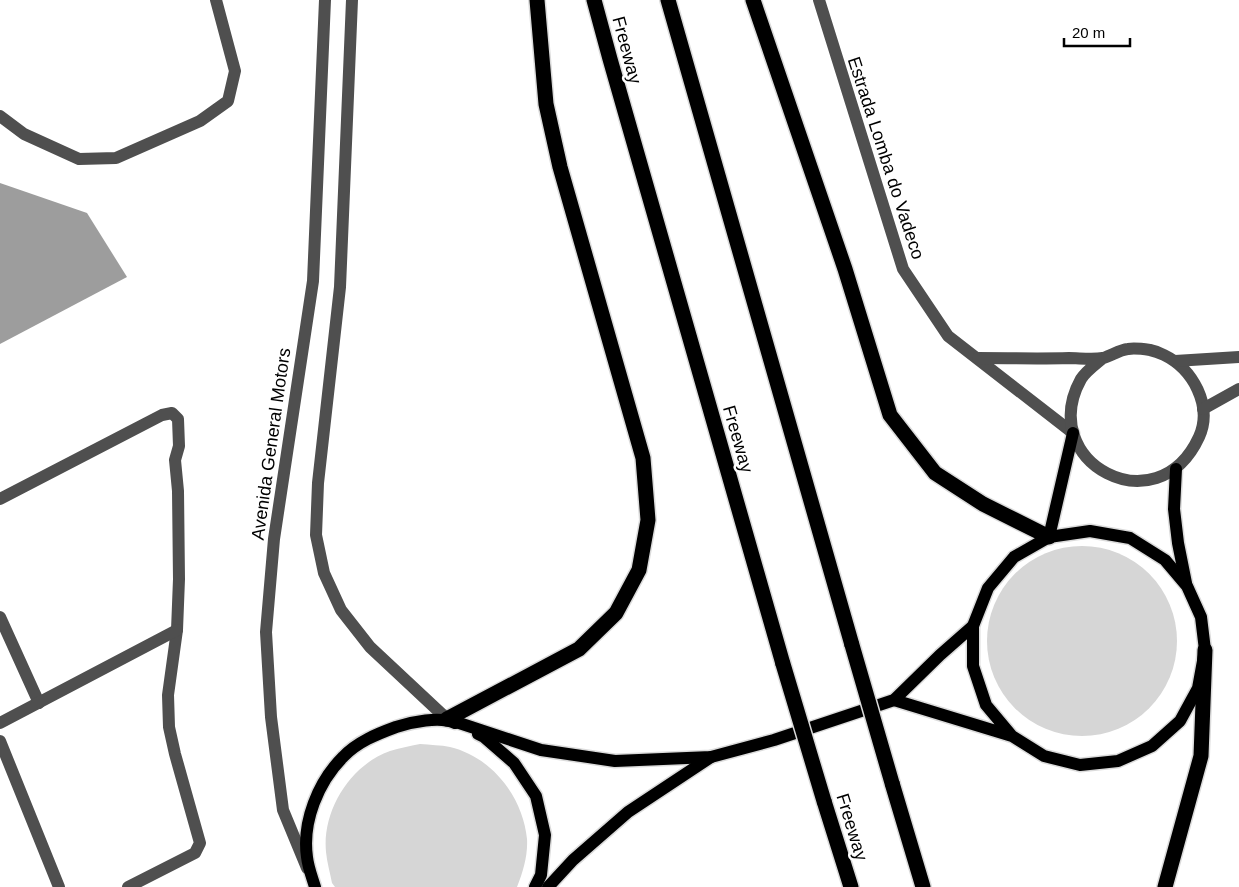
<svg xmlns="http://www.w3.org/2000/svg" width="1239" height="887" viewBox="0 0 1239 887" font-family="Helvetica,sans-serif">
  <rect width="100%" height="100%" fill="#fff"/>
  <g fill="#d6d6d6">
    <circle cx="1082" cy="641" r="95"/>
    <path d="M 420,744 C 430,745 441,745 450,747 C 492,757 523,797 527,839 C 528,855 523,872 517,887 L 335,887 L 332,883 C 330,873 327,862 326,852 C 322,811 350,765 390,751 C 399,748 410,746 420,744 Z"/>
  </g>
  <polygon fill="#9d9d9d" points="0,183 87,213 127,277 0,344"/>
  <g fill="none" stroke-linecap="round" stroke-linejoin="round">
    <defs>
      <g id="major">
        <polyline points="1176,469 1174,509 1178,543 1186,583"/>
        <polyline points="1049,537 1073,433"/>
        <polyline points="894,700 1012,736 1044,756 1080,765 1118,761 1152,746 1180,721 1198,688 1205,650 1201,617 1187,586 1165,560 1130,538 1090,531 1049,537 1014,557 988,588 973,626 973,666 986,705 1012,736"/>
        <polyline points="447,719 541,750 615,761 711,757 774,740 894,700 940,655 973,626"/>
        <polyline points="478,734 484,737 514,763 536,796 545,835 541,875 535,887"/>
        <path d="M 315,887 C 312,877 308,867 307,857 C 302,822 318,782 343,757 C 357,742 377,734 396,727 C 411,722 440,716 455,723"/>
        <polyline points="548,887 573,860 628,812 711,757"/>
      </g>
      <g id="highway">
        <polyline points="594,0 610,59 783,664"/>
        <polyline points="668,0 852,645"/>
        <polyline points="753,0 845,269 890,415 935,473 983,504 1049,537"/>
        <polyline points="447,719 579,649 616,613 639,570 648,520 643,458 560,167 546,104 537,0"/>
        <polyline points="892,783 923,887"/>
        <polyline points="824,801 851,887"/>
        <polyline points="1165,887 1201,756 1205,650"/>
      </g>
    </defs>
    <use href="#major" stroke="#dbdbdb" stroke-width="15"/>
    <use href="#highway" stroke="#dbdbdb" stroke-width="18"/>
    <g stroke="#4f4f4f" stroke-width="12">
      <polyline points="352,0 340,287 318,483 316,535 324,573 341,610 370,647 447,719"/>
      <polyline points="819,0 903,269 948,336 1073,433"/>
      <polyline points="0,116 24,134 79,159 116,158 200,121 228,101 235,71 216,0"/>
      <path d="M 978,358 C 1008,358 1038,359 1069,358 C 1079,358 1092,360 1103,358 C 1111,356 1119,350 1128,349 C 1134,348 1143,349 1150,350 C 1155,351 1160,353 1164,355 C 1193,369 1213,406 1199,437 C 1157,528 1035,462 1081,379 C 1086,371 1096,364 1103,358"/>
      <polyline points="1175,361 1239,357"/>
      <polyline points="1203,409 1239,389"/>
      <polyline points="0,499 162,415 172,413 178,419 179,446 175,460 178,491 179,579 177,630 168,695 169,727 175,754 200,843 195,853 128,887"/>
      <polyline points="0,617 39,703"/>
      <polyline points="0,723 177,630"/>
      <polyline points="0,741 59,887"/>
      <polyline points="307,868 283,810 271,717 266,632 274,539 313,281 325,0"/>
    </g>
    <use href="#major" stroke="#000" stroke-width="12"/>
    <use href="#highway" stroke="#000" stroke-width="15"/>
    <defs>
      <g id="highway-bridge">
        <polyline points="852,645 892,783"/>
        <polyline points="783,664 824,801"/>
      </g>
    </defs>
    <use href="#highway-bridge" stroke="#dbdbdb" stroke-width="18" stroke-linecap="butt"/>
    <use href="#highway-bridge" stroke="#000" stroke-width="15"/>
  </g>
  <g text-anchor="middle" stroke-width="5" stroke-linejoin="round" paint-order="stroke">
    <g font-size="18" fill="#000" stroke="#fff">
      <text transform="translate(627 50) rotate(75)" y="6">Freeway</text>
      <text transform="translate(886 158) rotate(72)" y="6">Estrada Lomba do Vadeco</text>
      <text transform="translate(738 439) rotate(74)" y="6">Freeway</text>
      <text transform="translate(271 444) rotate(-82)" y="6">Avenida General Motors</text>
      <text transform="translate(852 827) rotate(73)" y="6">Freeway</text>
    </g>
  </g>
  <path d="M1064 38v8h66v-8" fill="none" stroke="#000000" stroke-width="2.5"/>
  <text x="1072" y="38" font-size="15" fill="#000000" stroke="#ffffff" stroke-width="4" paint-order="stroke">20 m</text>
</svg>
